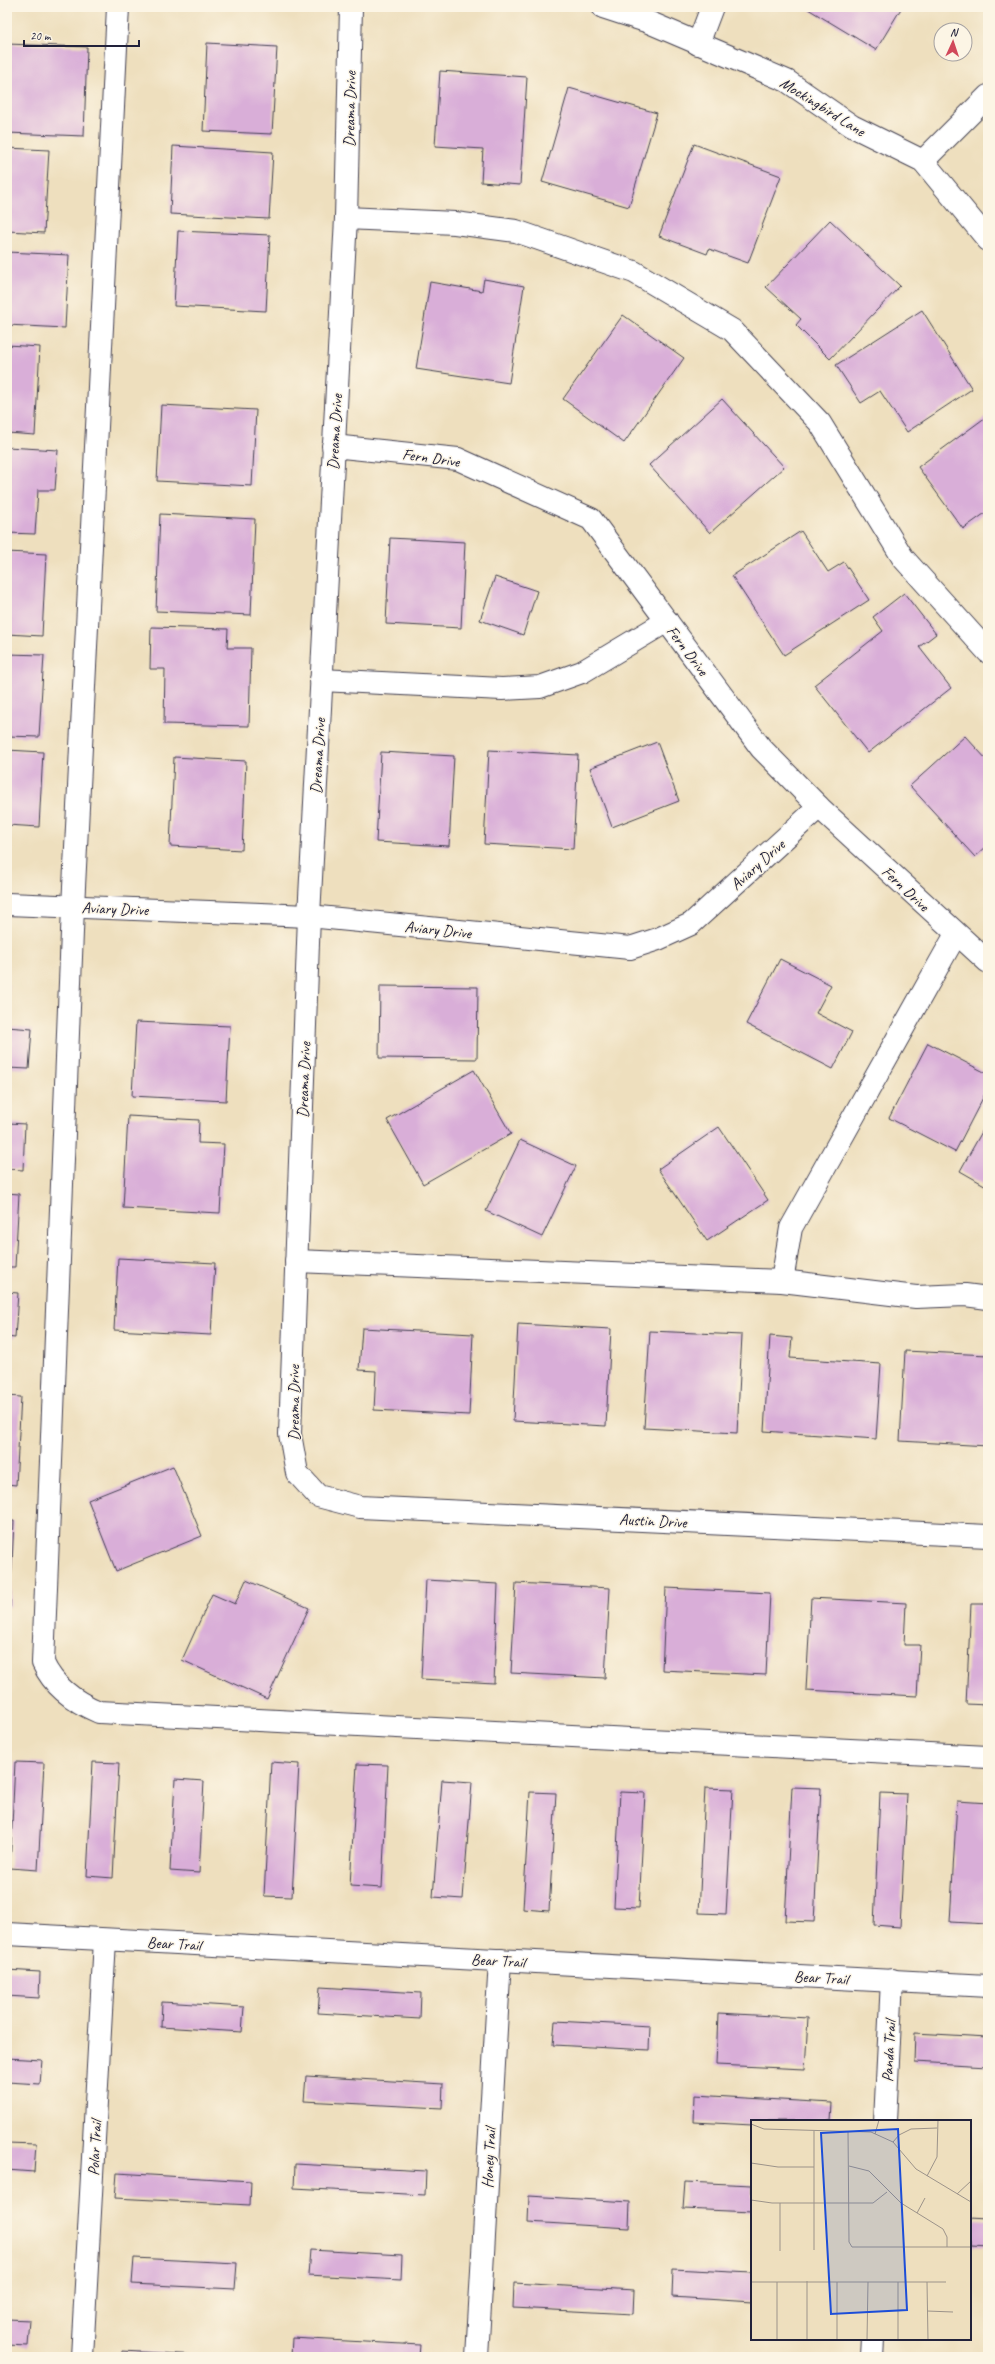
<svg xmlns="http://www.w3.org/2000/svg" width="995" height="2364" viewBox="0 0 995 2364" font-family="Caveat,sans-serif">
  <rect width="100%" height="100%" fill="#fcf5e5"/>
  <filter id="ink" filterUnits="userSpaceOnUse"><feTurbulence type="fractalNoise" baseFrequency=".025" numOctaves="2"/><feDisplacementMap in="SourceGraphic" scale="8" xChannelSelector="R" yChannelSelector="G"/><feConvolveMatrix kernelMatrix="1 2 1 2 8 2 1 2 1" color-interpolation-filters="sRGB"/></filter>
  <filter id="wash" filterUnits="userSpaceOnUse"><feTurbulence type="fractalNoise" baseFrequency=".012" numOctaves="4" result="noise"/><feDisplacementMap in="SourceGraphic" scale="16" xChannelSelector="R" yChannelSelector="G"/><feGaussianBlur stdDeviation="0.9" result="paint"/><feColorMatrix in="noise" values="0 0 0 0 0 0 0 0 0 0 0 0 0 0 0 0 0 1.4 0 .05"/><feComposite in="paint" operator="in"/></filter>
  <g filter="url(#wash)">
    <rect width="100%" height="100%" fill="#eedfbe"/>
    <g id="blocks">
      <g fill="#d9aed8">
        <polygon points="809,7 902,7 876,50 808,9"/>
        <polygon points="207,43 277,47 272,134 203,131"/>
        <polygon points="7,44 87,47 84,136 7,133"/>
        <polygon points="440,71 527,77 520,185 481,182 483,149 435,146"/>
        <polygon points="569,88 657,113 629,207 542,182"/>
        <polygon points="694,144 781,176 748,263 709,249 707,254 659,236"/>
        <polygon points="173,146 273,152 269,219 170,214"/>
        <polygon points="7,148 49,150 44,233 7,231"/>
        <polygon points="830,220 900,286 830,359 796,325 801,319 766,287"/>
        <polygon points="178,231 270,235 266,311 174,306"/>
        <polygon points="7,252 69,255 65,328 7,325"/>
        <polygon points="484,279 524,286 509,383 416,369 430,282 482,291"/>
        <polygon points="922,310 972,389 907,432 880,391 861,403 836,365"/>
        <polygon points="623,315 684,358 624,443 563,399"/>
        <polygon points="7,345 40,347 35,435 7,433"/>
        <polygon points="722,399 784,467 710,533 649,465"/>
        <polygon points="161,405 256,410 252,486 157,481"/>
        <polygon points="986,417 988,420 988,511 963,529 918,467"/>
        <polygon points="7,447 58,450 55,490 38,490 35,534 7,533"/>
        <polygon points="160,514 255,519 251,615 156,611"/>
        <polygon points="801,531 828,572 844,562 869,600 784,655 732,576"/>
        <polygon points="390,538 465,542 461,628 386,624"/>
        <polygon points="7,552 46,554 42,636 7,634"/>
        <polygon points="495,577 537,591 523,635 480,620"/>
        <polygon points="904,593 936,634 919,647 951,688 868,753 814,685 883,631 873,617"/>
        <polygon points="151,627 228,629 227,648 251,648 249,726 164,724 165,669 150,669"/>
        <polygon points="7,654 44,655 39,737 7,736"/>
        <polygon points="965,736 988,761 988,845 975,857 910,786"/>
        <polygon points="657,742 679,801 612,827 590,768"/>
        <polygon points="7,750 43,752 39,827 7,825"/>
        <polygon points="489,750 578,755 573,849 484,844"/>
        <polygon points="381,752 454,756 449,846 376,842"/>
        <polygon points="174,757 246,761 242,850 170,846"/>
        <polygon points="780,959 831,985 816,1013 852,1032 833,1069 746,1024"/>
        <polygon points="7,985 9,985 8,1001 7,1001"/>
        <polygon points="380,986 478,987 477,1059 379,1058"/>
        <polygon points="136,1022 230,1026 226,1101 132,1096"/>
        <polygon points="7,1027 32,1029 29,1069 7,1068"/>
        <polygon points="928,1043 988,1074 988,1088 955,1152 889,1118"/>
        <polygon points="474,1070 511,1134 423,1184 387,1120"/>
        <polygon points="7,1085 11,1086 9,1123 25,1124 23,1170 7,1169"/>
        <polygon points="128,1116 199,1120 198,1143 224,1144 220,1213 123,1208"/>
        <polygon points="988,1121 988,1187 960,1171"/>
        <polygon points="719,1127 768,1200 707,1241 658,1169"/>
        <polygon points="520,1140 576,1166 542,1237 486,1211"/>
        <polygon points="7,1193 19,1194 15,1267 7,1267"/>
        <polygon points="118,1258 215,1263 211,1335 114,1330"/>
        <polygon points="7,1292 18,1293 15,1338 7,1337"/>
        <polygon points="518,1324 611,1329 606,1426 513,1421"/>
        <polygon points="362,1328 473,1334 469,1415 374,1410 376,1371 359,1370"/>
        <polygon points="650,1331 742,1335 737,1433 644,1428"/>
        <polygon points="770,1336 792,1338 790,1358 881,1364 876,1439 764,1431"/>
        <polygon points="905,1351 988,1355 988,1446 900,1441"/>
        <polygon points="7,1396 21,1397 16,1485 7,1484"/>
        <polygon points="173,1466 202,1536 116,1571 88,1500"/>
        <polygon points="7,1521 14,1521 10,1607 7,1607"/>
        <polygon points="246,1580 309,1608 267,1699 182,1660 212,1594 235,1604"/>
        <polygon points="426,1580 498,1584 494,1683 421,1679"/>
        <polygon points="516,1583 610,1588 605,1678 511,1673"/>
        <polygon points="666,1588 770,1593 766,1675 662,1670"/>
        <polygon points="811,1598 906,1603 904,1645 920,1645 917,1696 806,1690"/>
        <polygon points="971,1604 988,1604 988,1705 966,1704"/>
        <polygon points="15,1762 44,1763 38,1870 10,1868"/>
        <polygon points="93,1762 119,1763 113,1878 87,1876"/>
        <polygon points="271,1762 299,1764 292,1897 264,1896"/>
        <polygon points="357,1764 388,1765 382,1888 350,1886"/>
        <polygon points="175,1779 204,1781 199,1873 170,1871"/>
        <polygon points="442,1780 472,1782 463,1899 433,1897"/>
        <polygon points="792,1787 821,1788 814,1922 785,1921"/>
        <polygon points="705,1788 733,1789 726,1914 699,1913"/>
        <polygon points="530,1792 556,1793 549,1911 523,1909"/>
        <polygon points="620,1792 645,1793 639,1908 614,1907"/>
        <polygon points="880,1793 907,1794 900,1927 874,1925"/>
        <polygon points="957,1801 988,1803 988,1924 950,1922"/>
        <polygon points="7,1970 40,1972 39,1998 7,1996"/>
        <polygon points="320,1987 421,1993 420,2019 318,2013"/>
        <polygon points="162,2002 244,2007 242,2032 161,2027"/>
        <polygon points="718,2013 808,2018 805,2069 716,2065"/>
        <polygon points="555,2021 650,2026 649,2050 553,2045"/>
        <polygon points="915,2033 988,2037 988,2066 914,2062"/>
        <polygon points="7,2058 42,2060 40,2084 7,2082"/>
        <polygon points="306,2076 443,2084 442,2108 304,2101"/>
        <polygon points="695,2095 832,2103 831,2121 752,2121 752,2125 694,2122"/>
        <polygon points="7,2143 36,2144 34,2172 7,2170"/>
        <polygon points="295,2164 426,2171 425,2195 294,2188"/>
        <polygon points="117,2173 251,2181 250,2205 115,2198"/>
        <polygon points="685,2182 752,2185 752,2212 683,2209"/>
        <polygon points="529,2196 630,2202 629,2228 528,2222"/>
        <polygon points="970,2219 988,2220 988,2247 970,2246"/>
        <polygon points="310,2250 402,2255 401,2280 308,2275"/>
        <polygon points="134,2258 237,2263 235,2289 132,2284"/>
        <polygon points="673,2269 752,2273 752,2302 672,2297"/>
        <polygon points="514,2283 634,2290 633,2314 513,2308"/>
        <polygon points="7,2319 30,2320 28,2346 7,2345"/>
        <polygon points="292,2338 420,2345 419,2357 291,2357"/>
        <polygon points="122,2351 217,2356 217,2357 122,2357"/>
      </g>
    </g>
  </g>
  <g filter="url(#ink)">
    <use href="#blocks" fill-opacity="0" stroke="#413e4f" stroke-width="1"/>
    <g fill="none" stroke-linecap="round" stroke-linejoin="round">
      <defs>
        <g id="service">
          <path d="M 118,7 L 73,907 L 43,1663 C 54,1687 75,1702 99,1712 L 988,1757"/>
          <polyline points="346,218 455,223 516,231 634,272 732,330 820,423 903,558 988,652"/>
          <polyline points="321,680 502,689 540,687 582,672 667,621"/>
          <polyline points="296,1261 782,1281 916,1297 965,1295 988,1298"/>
          <polyline points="782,1281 791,1228 956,934"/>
        </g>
        <g id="minor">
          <polyline points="351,7 346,218 309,916 290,1434 297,1473 318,1496 360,1507 988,1536"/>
          <polyline points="698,44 712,7"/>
          <polyline points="923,161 988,96"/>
          <polyline points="333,446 458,459 591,519 761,748 819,807 988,962"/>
          <polyline points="7,904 309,916 630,948 658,939 691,924 819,807"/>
          <polyline points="7,1934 988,1986"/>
          <polyline points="885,2121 892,1980"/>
          <polyline points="82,2357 105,1940"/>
          <polyline points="477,2357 500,1960"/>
          <polyline points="872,2357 873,2339"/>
        </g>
        <polyline id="tertiary" points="603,7 646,21 787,81 852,126 923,161 988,240"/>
      </defs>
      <use href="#service" stroke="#413e4f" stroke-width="24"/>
      <use href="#minor" stroke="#413e4f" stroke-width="24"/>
      <use href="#tertiary" stroke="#413e4f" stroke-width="24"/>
      <use href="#service" stroke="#fff" stroke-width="22"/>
      <use href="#minor" stroke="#fff" stroke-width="22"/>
      <use href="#tertiary" stroke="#fff" stroke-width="22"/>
    </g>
  </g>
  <g text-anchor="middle" stroke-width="3" stroke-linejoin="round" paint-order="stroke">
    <g font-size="16" fill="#22223b" stroke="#fcf5e5">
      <text transform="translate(823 106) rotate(32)" y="6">Mockingbird Lane</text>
      <text transform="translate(349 109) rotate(-89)" y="6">Dreama Drive</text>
      <text transform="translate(334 432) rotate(-87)" y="6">Dreama Drive</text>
      <text transform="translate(431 457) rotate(8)" y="6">Fern Drive</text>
      <text transform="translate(688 650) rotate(53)" y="6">Fern Drive</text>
      <text transform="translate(317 756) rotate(-87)" y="6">Dreama Drive</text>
      <text transform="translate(757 864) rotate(-42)" y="6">Aviary Drive</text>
      <text transform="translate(906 888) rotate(43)" y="6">Fern Drive</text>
      <text transform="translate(115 908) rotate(2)" y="6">Aviary Drive</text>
      <text transform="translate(438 929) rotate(6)" y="6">Aviary Drive</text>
      <text transform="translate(303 1080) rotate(-88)" y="6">Dreama Drive</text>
      <text transform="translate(293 1403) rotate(-90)" y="6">Dreama Drive</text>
      <text transform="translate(653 1520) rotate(3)" y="6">Austin Drive</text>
      <text transform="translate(174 1943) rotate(3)" y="6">Bear Trail</text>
      <text transform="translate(498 1960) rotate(3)" y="6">Bear Trail</text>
      <text transform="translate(821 1977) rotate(3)" y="6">Bear Trail</text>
      <text transform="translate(888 2051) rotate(-87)" y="6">Panda Trail</text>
      <text transform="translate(94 2148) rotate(-87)" y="6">Polar Trail</text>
      <text transform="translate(488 2158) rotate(-87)" y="6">Honey Trail</text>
    </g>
  </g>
  <g transform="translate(751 2120)">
    <rect width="220" height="220" fill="#eedfbe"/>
    <path fill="none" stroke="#9c938a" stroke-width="1" d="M 0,4 L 13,9 L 120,12 L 142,22 L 165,49 L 220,82M 63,11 L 63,130M 97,11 L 98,122 L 101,127 L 220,127M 124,14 L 128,0M 142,22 L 148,15 L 160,9 L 186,8M 0,43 L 27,47 L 63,47M 98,46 L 118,51 L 150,83 L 192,109 L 196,117 L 196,127M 176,56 L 186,37 L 187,0M 206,74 L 220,61M 0,80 L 21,83 L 122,83 L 136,72M 166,93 L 174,78M 29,131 L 29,83M 56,161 L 56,220M 0,162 L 195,162M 176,162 L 177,220M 176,191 L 202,192M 26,220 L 26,162M 86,220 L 86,162M 116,220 L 117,162M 147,220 L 147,162"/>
    <path fill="#1d4ed8" fill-opacity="0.15" stroke="#1d4ed8" stroke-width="2" d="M 147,9 L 156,190 L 80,194 L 70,13 Z"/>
    <rect width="220" height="220" fill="none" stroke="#22223b" stroke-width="2"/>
  </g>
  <rect width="995" height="2364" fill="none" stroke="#fcf5e5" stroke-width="24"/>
  <g transform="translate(953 42) rotate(3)"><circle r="19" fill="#fcf5e5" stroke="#a5a1a1"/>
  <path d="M0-3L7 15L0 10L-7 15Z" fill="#d1495b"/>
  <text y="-6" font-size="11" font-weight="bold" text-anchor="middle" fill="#22223b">N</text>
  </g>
  <path d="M24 40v6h115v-6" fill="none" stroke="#22223b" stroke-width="2"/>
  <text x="30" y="40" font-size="12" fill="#22223b" stroke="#fcf5e5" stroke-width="3" paint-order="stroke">20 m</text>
</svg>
